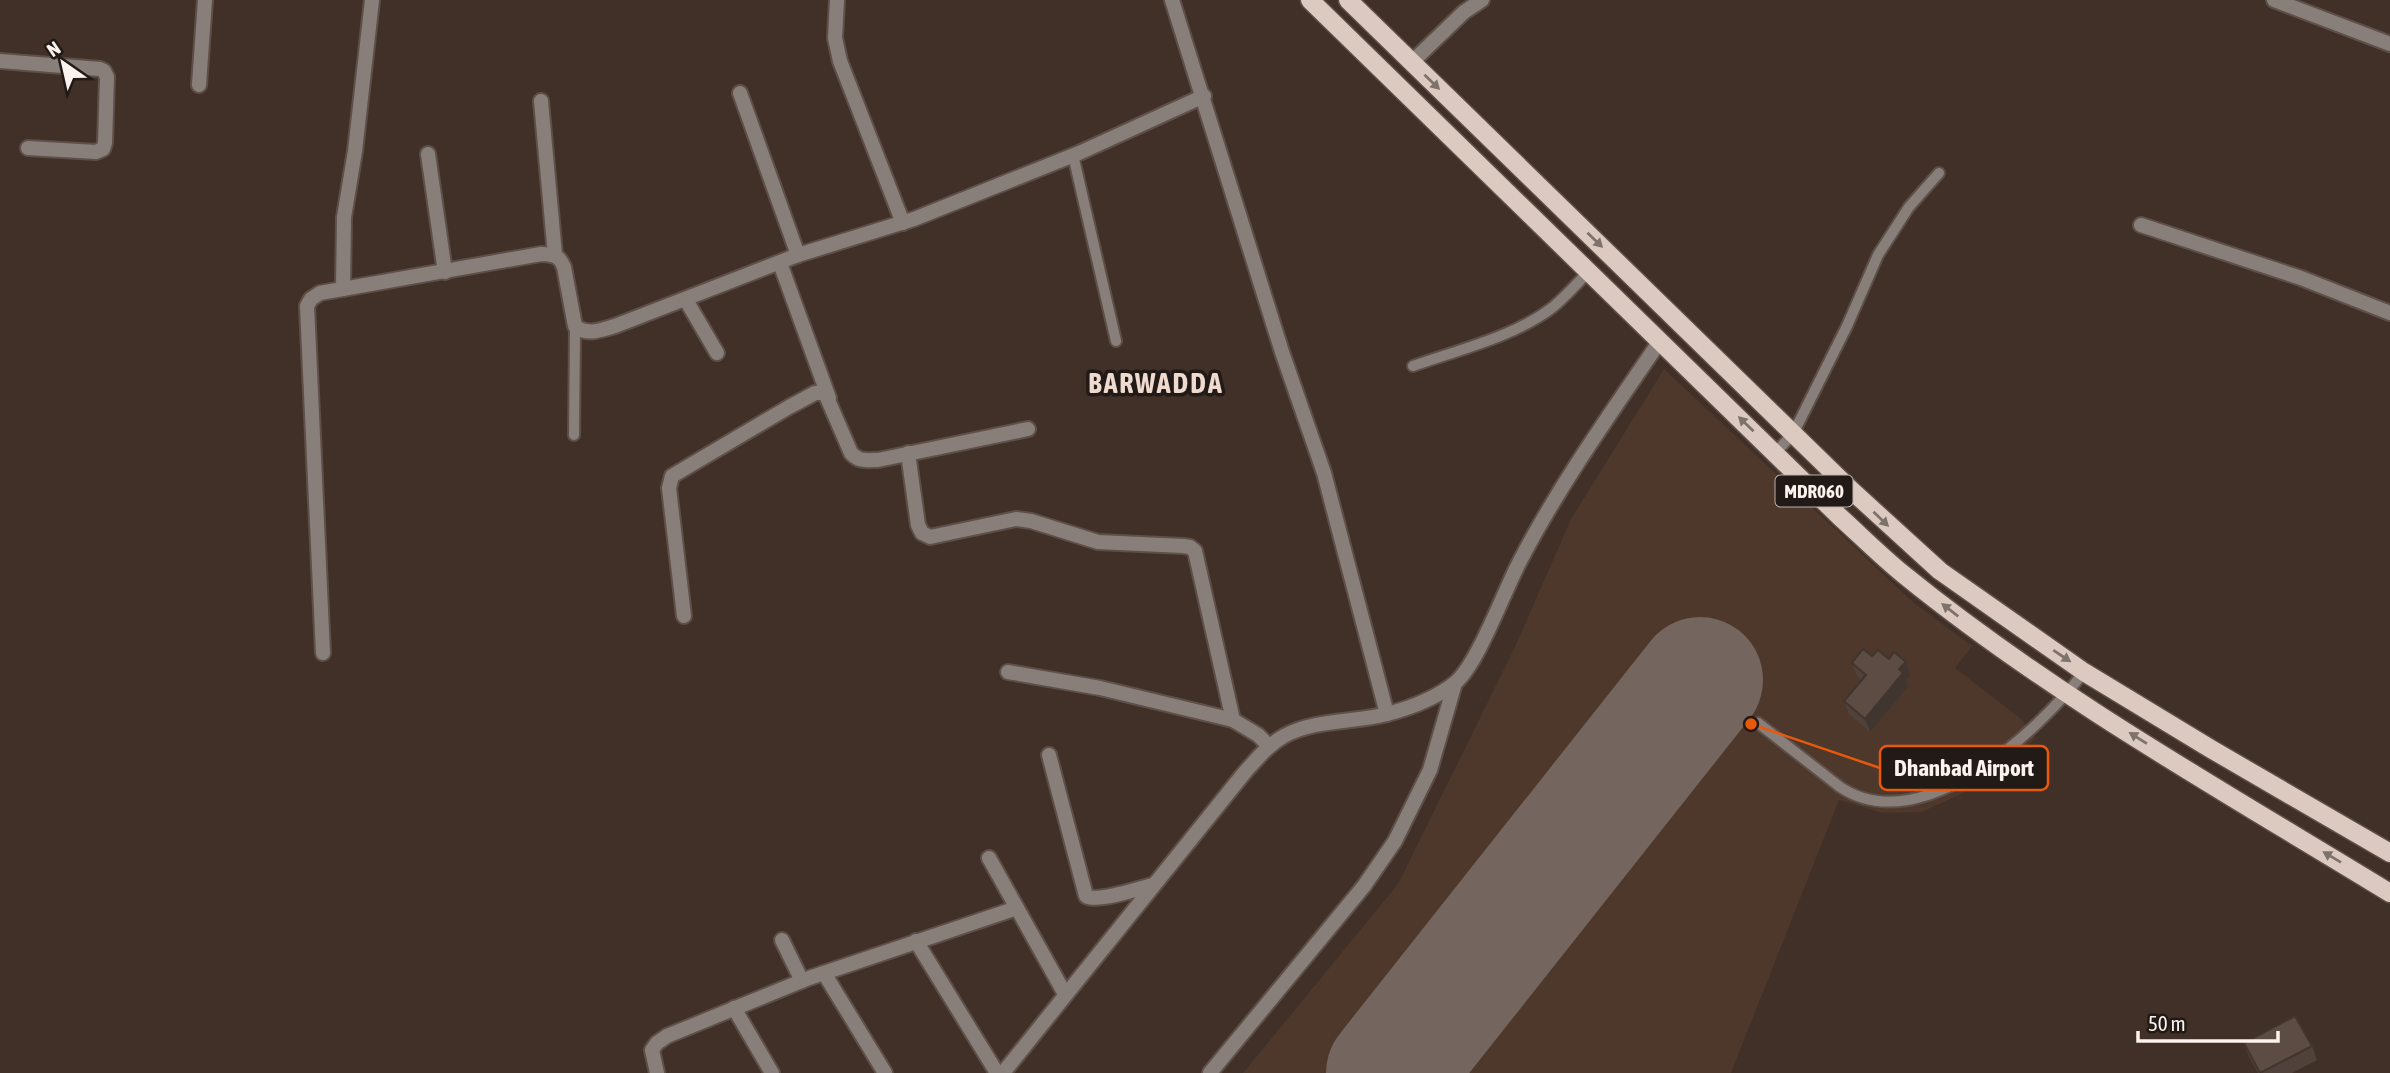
<svg xmlns="http://www.w3.org/2000/svg" width="2390" height="1073" viewBox="0 0 2390 1073" font-family="'Asap Condensed',sans-serif">
  <rect width="100%" height="100%" fill="#403028"/>
  <polygon fill="#4e372b" points="1664,369 1913,602 1972,646 1955,668 2020,718 2036,738 1978,786 1922,812 1882,813 1839,800 1731,1073 1243,1073 1398,884 1514,649 1571,519"/>
  <g fill="none" stroke-linecap="round" stroke-linejoin="round">
    <polyline stroke="#74655e" stroke-width="126" points="1389,1073 1700,680"/>
    <defs>
      <g id="service">
        <polyline points="1073,155 1116,341"/>
        <path d="M 1413,366 C 1458,350 1516,336 1553,307 C 1566,296 1577,284 1588,272"/>
        <polyline points="574,435 575,326"/>
        <polyline points="1775,453 1793,434 1847,326 1878,255 1909,207 1939,173"/>
        <path d="M 1758,723 L 1840,787 C 1921,841 2038,732 2084,672"/>
      </g>
      <g id="minor">
        <polyline points="837,0 835,38 840,61 903,223"/>
        <polyline points="1172,0 1282,352 1324,473 1387,714"/>
        <polyline points="2274,0 2390,44"/>
        <polyline points="0,61 100,69 104,71 107,77 105,143 103,149 96,152 28,148"/>
        <polyline points="1411,63 1464,12 1482,0"/>
        <polyline points="199,85 205,0"/>
        <polyline points="740,93 798,255"/>
        <polyline points="541,101 555,255"/>
        <polyline points="428,154 445,272"/>
        <polyline points="2141,225 2301,278 2390,313"/>
        <polyline points="780,263 829,398"/>
        <polyline points="343,289 344,217 355,151 372,0"/>
        <polyline points="686,300 717,353"/>
        <polyline points="908,453 918,525 922,533 930,537 1016,519 1031,521 1098,542 1183,546 1190,547 1195,551 1233,720"/>
        <path d="M 684,616 L 669,488 L 672,476 L 789,407 L 815,393 L 825,393 L 851,453 C 859,462 867,460 878,460 L 1028,429"/>
        <path d="M 323,653 L 307,306 L 311,299 L 320,293 L 541,254 C 554,255 559,255 564,267 L 575,326 C 587,336 601,330 615,326 L 798,255 L 914,219 L 1079,153 L 1204,96"/>
        <polyline points="1008,672 1100,688 1233,720 1258,735 1269,746"/>
        <path d="M 1049,755 L 1086,896 C 1099,903 1138,888 1153,885"/>
        <polyline points="989,858 1065,994"/>
        <polyline points="782,940 802,981"/>
        <polyline points="916,941 997,1073"/>
        <polyline points="824,973 885,1073"/>
        <polyline points="734,1008 772,1073"/>
        <polyline points="657,1073 652,1050 657,1043 667,1036 809,978 1017,908"/>
        <path d="M 1003,1073 L 1245,772 C 1257,759 1268,745 1284,736 C 1315,719 1353,723 1387,714 C 1410,708 1436,698 1455,683 C 1478,664 1504,591 1520,561 C 1560,484 1611,413 1660,341"/>
        <polyline points="1210,1073 1364,886 1395,841 1430,770 1455,683"/>
      </g>
      <g id="primary">
        <path d="M 1310,0 L 1840,517 C 1861,536 1881,556 1903,574 C 2053,696 2225,792 2390,893"/>
        <polyline points="1348,0 1850,489 1940,571 2084,672 2211,749 2390,853"/>
      </g>
    </defs>
    <use href="#service" stroke="#5e4f48" stroke-width="14"/>
    <use href="#minor" stroke="#5e4f48" stroke-width="18"/>
    <use href="#primary" stroke="#5e4f48" stroke-width="21"/>
    <use href="#service" stroke="#887f7b" stroke-width="10"/>
    <use href="#minor" stroke="#887f7b" stroke-width="14"/>
    <use href="#primary" stroke="#dccac1" stroke-width="18"/>
  </g>
  <g fill="#50413a">
    <polygon points="1872,656 1906,662 1910,675 1906,680 1908,687 1870,732 1849,714 1844,701 1861,680 1857,676 1852,663"/>
    <polygon points="2244,1043 2312,1046 2317,1060 2292,1073 2258,1073 2249,1057"/>
  </g>
  <polygon fill="#41352f" points="1906,662 1910,675 1906,680 1908,687 1870,732 1865,719 1899,669"/>
  <g fill="#5d4c43" stroke="#41352f" stroke-width="2">
    <polygon points="1863,649 1872,656 1878,650 1889,659 1894,652 1906,662 1899,669 1903,673 1865,719 1844,701 1866,675 1852,663"/>
    <polygon points="2295,1016 2312,1046 2260,1073 2244,1043"/>
  </g>
  <defs><path id="oneway-solid" d="M-6-.8H1V-3.2L6.5 0L1 3.2V.8H-6Z" transform="scale(1.75)"/></defs>
  <g fill="#7e726c">
    <use href="#oneway-solid" transform="translate(1432 82) rotate(44)"/>
    <use href="#oneway-solid" transform="translate(1595 240) rotate(44)"/>
    <use href="#oneway-solid" transform="translate(1746 424) rotate(-136)"/>
    <use href="#oneway-solid" transform="translate(1881 519) rotate(44)"/>
    <use href="#oneway-solid" transform="translate(1950 610) rotate(-142)"/>
    <use href="#oneway-solid" transform="translate(2062 656) rotate(34)"/>
    <use href="#oneway-solid" transform="translate(2138 738) rotate(-148)"/>
    <use href="#oneway-solid" transform="translate(2332 857) rotate(-149)"/>
  </g>
  <g text-anchor="middle" stroke-width="7" stroke-linejoin="round" paint-order="stroke">
    <rect fill="#211a16" stroke="#bbb1ac" stroke-width="2" x="1775.5" y="475.5" width="77" height="31" rx="5"/>
    <g font-size="19" font-weight="bold" fill="#fdf2ed">
      <text x="1814" y="498">MDR060</text>
    </g>
    <g font-size="28" font-weight="bold" letter-spacing="2" fill="#efdacf" stroke="#211a16">
      <text x="1156" y="393">BARWADDA</text>
    </g>
  </g>
  <path fill="none" stroke="#e8590c" stroke-width="2.5" d="M1751 724L1880 768"/>
  <circle fill="#e8590c" stroke="#211a16" stroke-width="2.5" cx="1751" cy="724" r="7"/>
  <rect fill="#211a16" stroke="#e8590c" stroke-width="2.5" x="1880" y="746" width="168" height="44" rx="7"/>
  <g font-size="23" text-anchor="middle" font-weight="bold" fill="#fdf2ed">
    <text x="1964" y="776">Dhanbad Airport</text>
  </g>
  <g transform="translate(63 63) rotate(326)" stroke="#211a16" stroke-width="5" paint-order="stroke">
  <path d="M0-5L12 26L0 18L-12 26Z" fill="#fdf2ed"/>
  <text y="-10" font-size="19" font-weight="bold" text-anchor="middle" fill="#fdf2ed">N</text>
  </g>
  <path d="M2138 1031v10h140v-10" fill="none" stroke="#fdf2ed" stroke-width="3.5"/>
  <text x="2148" y="1031" font-size="21" fill="#fdf2ed" stroke="#211a16" stroke-width="5" paint-order="stroke">50 m</text>
</svg>
